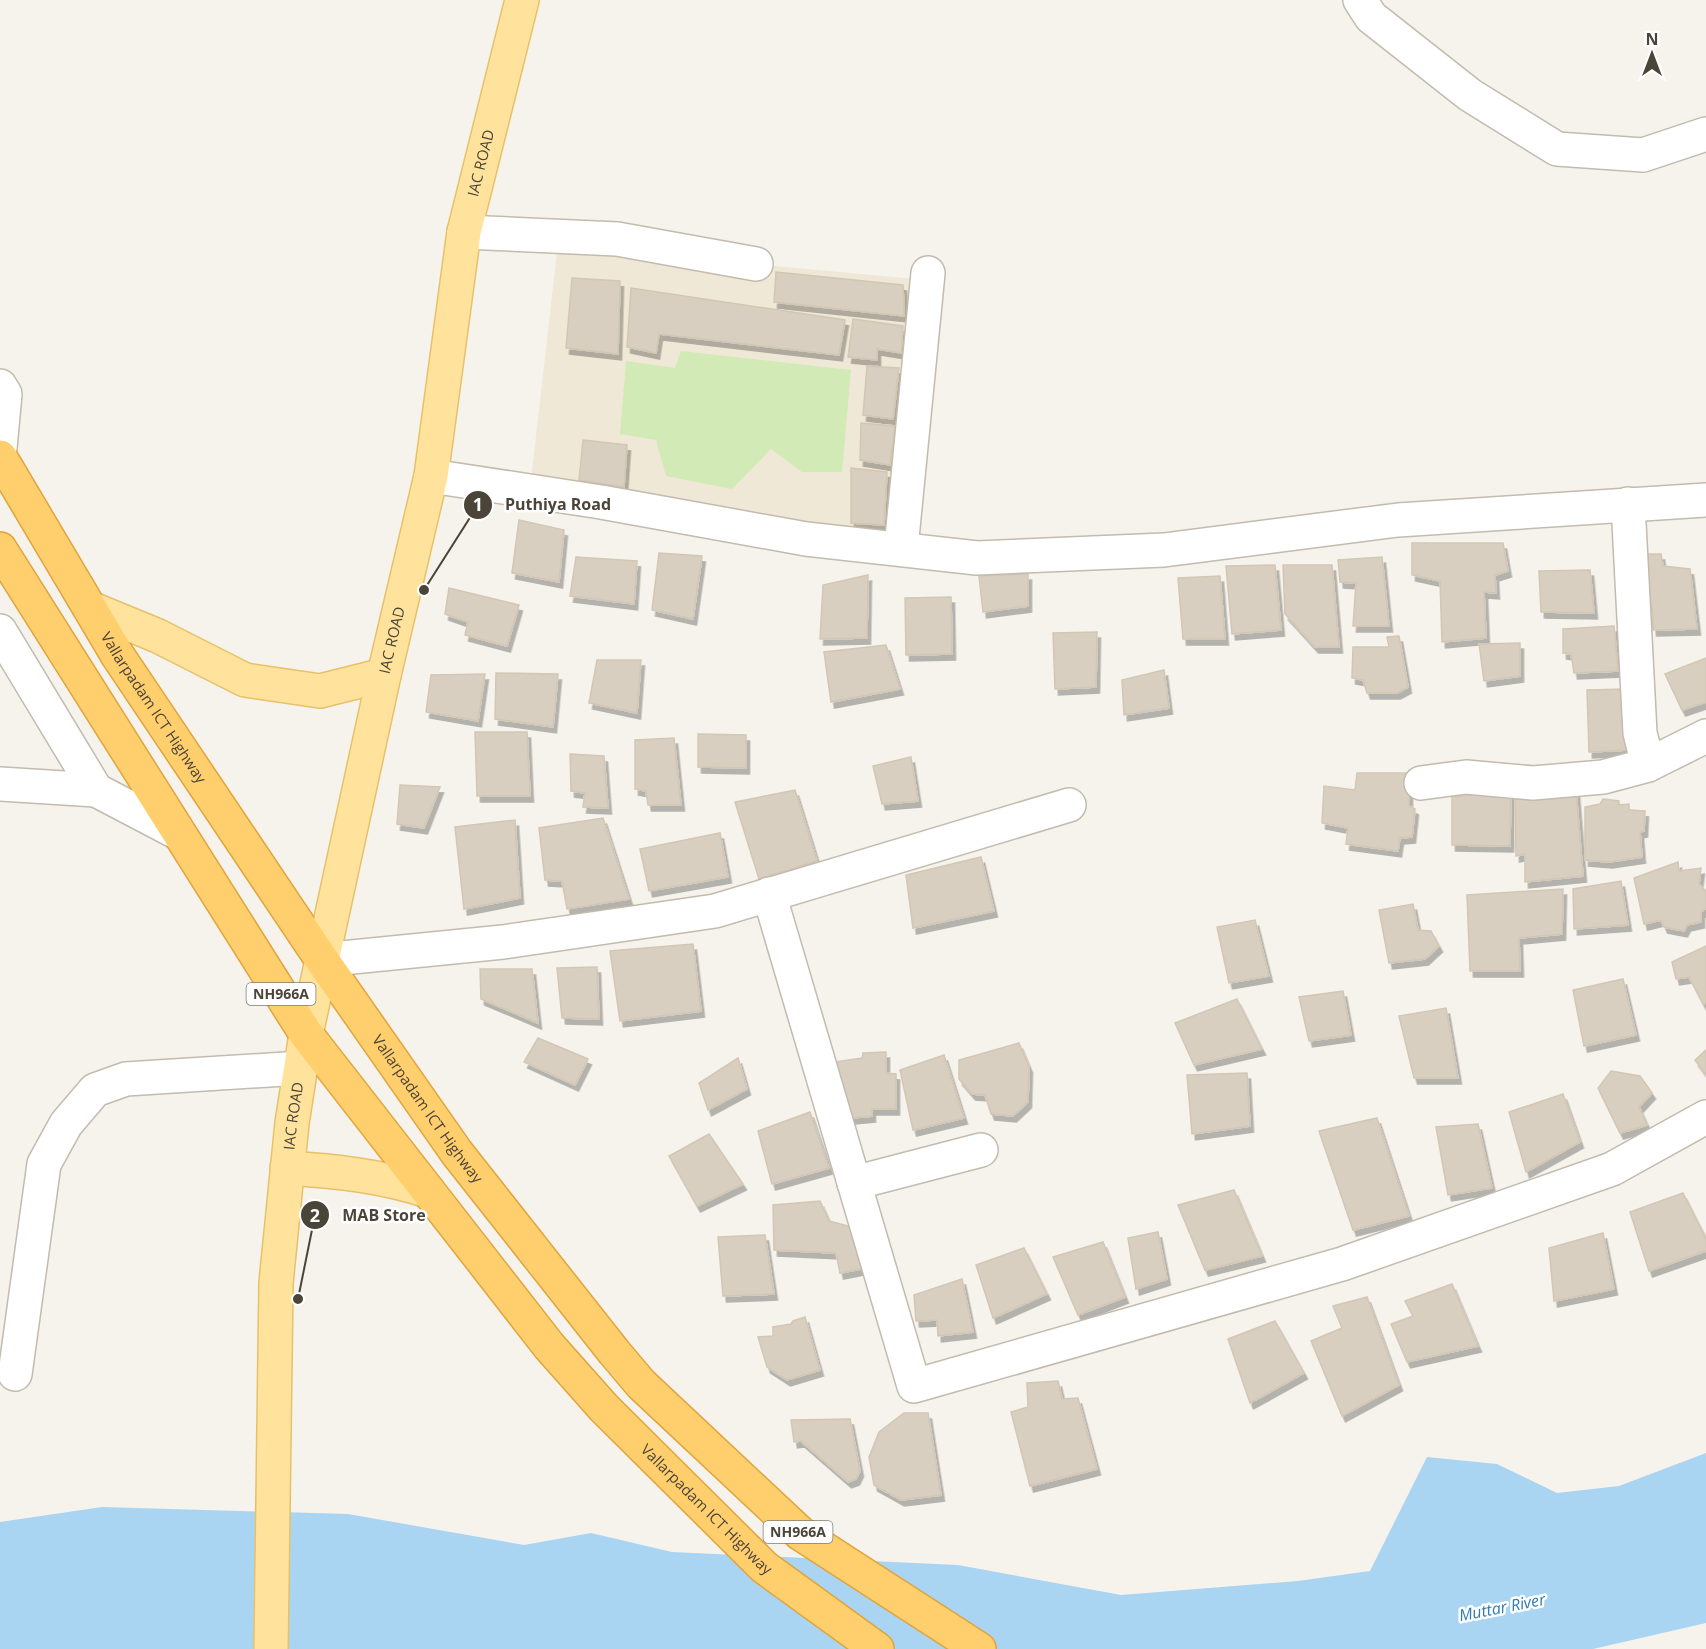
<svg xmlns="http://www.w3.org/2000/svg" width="1706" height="1649" viewBox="0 0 1706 1649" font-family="'Open Sans',sans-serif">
  <defs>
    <filter id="shadow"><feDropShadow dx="3.5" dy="6" stdDeviation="0" flood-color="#0004"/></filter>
  </defs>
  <rect width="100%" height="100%" fill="#f6f3ec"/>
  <polygon fill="#efe8d6" points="557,252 657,255 914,279 890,537 531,480"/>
  <polygon fill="#d2eab5" points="681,351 851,370 842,472 802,472 771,449 732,489 666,476 656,440 620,434 626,361 675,368"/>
  <polygon fill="#a9d4f2" points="1706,1453 1706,1623 1593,1649 0,1649 0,1522 102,1507 348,1514 524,1545 591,1533 672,1552 958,1565 1121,1595 1298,1581 1370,1571 1427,1457 1497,1464 1557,1493 1619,1486"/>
  <g fill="#d8cfc1" stroke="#d3c7b4" stroke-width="1.5" filter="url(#shadow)">
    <polygon points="776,272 903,285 904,316 774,302"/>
    <polygon points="572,278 620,281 618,354 566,348"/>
    <polygon points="631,288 845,320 839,355 659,334 656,353 627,347"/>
    <polygon points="853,319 903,326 901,353 877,349 877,360 848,357"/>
    <polygon points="867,366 899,368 893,419 863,415"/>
    <polygon points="861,423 895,426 890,465 860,460"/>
    <polygon points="583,440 627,445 624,487 579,480"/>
    <polygon points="851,468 887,472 884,525 851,523"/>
    <polygon points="519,520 564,530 559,582 512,573"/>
    <polygon points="1412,543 1503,543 1508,571 1495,575 1496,593 1484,592 1486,638 1442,642 1440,581 1412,575"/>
    <polygon points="659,553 702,556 693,619 652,610"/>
    <polygon points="1640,554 1661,554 1663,566 1690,569 1697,629 1653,630 1652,607 1646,604"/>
    <polygon points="576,557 637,561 634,604 570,596"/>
    <polygon points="1382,557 1389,626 1353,626 1356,583 1340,582 1338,560"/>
    <polygon points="1275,565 1281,630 1232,634 1226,566"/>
    <polygon points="1283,565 1332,565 1339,647 1315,647 1285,614"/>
    <polygon points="1590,570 1594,613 1541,612 1539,571"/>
    <polygon points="1028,574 1028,606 983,612 979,576"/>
    <polygon points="868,575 867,638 820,639 823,585"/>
    <polygon points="1220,576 1225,639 1183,639 1178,578"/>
    <polygon points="449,588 519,605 507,646 465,635 468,622 445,614"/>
    <polygon points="951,597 952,654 906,655 905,598"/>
    <polygon points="1614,626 1618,671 1574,673 1571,654 1563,653 1563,629"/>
    <polygon points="1097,632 1096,687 1055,689 1053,633"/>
    <polygon points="1399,636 1408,687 1397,693 1367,693 1363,680 1352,678 1353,647 1389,647 1387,637"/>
    <polygon points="1520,643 1520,676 1484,681 1479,644"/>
    <polygon points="886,645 900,689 831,702 824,652"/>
    <polygon points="1706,658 1706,702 1682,710 1665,674"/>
    <polygon points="597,660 641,660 637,713 589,703"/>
    <polygon points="1164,670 1169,708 1124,715 1122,680"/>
    <polygon points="496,673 558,674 553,727 495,719"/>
    <polygon points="485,674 478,721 426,712 431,675"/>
    <polygon points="1626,689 1628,750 1589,752 1587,690"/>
    <polygon points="475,732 527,732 530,796 477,796"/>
    <polygon points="698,734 746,735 746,768 698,767"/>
    <polygon points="674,738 681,805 648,805 646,791 635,789 635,740"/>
    <polygon points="570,754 604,756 608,808 583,807 585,793 571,791"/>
    <polygon points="911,757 918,801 882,804 873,766"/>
    <polygon points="1357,773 1409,773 1409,806 1415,809 1412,837 1400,838 1398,851 1346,844 1348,828 1322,823 1324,786 1355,790"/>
    <polygon points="1511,782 1510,846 1452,845 1452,796 1461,796 1462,784"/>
    <polygon points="400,785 440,787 424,828 397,824"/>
    <polygon points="795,790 817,861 759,879 735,802"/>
    <polygon points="1576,790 1583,876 1525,882 1525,854 1516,856 1515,795"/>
    <polygon points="1603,799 1619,801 1619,805 1629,804 1629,810 1645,811 1644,831 1640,832 1642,857 1609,862 1585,860 1585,807 1600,804"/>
    <polygon points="603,818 629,899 567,909 562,881 545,880 539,828"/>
    <polygon points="515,820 520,898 464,909 455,827"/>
    <polygon points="720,833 728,877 649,891 640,849"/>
    <polygon points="981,857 994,911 913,928 906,875"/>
    <polygon points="1678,862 1679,871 1701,868 1699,884 1706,891 1706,908 1701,912 1701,922 1687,925 1684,931 1664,927 1661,920 1644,924 1634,878"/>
    <polygon points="1621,881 1628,925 1574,929 1573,889"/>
    <polygon points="1563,889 1562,934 1519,938 1520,971 1470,971 1467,895"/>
    <polygon points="1413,904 1418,930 1431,931 1439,946 1425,959 1389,963 1379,910"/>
    <polygon points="1255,920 1269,976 1229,983 1217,927"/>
    <polygon points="693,944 701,1011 620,1021 610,951"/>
    <polygon points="1706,946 1706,1003 1703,1004 1689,977 1676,979 1672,962"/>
    <polygon points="597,967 599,1019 562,1018 557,968"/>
    <polygon points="480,969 532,969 538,1023 481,999"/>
    <polygon points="1623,979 1636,1035 1584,1046 1573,990"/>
    <polygon points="1343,991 1351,1035 1309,1041 1299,997"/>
    <polygon points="1237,999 1262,1049 1194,1065 1175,1023"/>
    <polygon points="1446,1008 1458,1078 1414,1078 1399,1016"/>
    <polygon points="538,1038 588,1059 575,1085 524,1062"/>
    <polygon points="1019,1043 1029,1067 1028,1102 1013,1116 991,1114 985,1095 972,1094 959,1079 959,1060"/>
    <polygon points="1706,1050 1706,1075 1695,1060"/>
    <polygon points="886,1052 886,1073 896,1074 896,1109 872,1109 872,1116 841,1119 828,1063 862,1058 863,1053"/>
    <polygon points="944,1055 964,1118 913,1130 900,1070"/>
    <polygon points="738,1058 747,1089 708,1110 699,1083"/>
    <polygon points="1611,1071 1640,1076 1652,1093 1639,1107 1647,1125 1620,1133 1598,1088"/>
    <polygon points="1247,1073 1250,1126 1192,1134 1187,1075"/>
    <polygon points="1563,1094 1580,1142 1526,1172 1509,1112"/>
    <polygon points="810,1112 829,1168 772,1184 758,1131"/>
    <polygon points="1377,1118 1409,1216 1353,1230 1319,1131"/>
    <polygon points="1478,1124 1492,1188 1448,1195 1436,1127"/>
    <polygon points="709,1134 743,1184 697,1206 669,1156"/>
    <polygon points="1234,1190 1262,1256 1205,1270 1178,1205"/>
    <polygon points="1683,1193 1706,1239 1706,1251 1649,1271 1630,1212"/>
    <polygon points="820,1201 829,1221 856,1228 861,1269 840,1273 836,1253 774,1250 773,1205"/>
    <polygon points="1158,1232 1167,1279 1136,1289 1128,1238"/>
    <polygon points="1603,1233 1614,1289 1554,1301 1549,1248"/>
    <polygon points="765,1235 774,1294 723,1296 718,1237"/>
    <polygon points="1103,1242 1125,1297 1078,1315 1053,1257"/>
    <polygon points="1024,1248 1047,1294 993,1318 976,1265"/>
    <polygon points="962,1279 973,1332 938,1336 937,1320 916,1321 914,1295"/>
    <polygon points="1452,1284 1478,1346 1407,1362 1391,1324 1413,1316 1405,1301"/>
    <polygon points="1367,1297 1399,1385 1342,1416 1311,1341 1342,1328 1333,1306"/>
    <polygon points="805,1317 820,1370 787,1380 767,1367 758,1337 773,1336 773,1327 791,1324 793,1321"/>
    <polygon points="1275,1321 1304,1373 1250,1403 1228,1339"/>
    <polygon points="1058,1381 1062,1399 1078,1398 1097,1469 1030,1486 1011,1412 1028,1407 1027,1383"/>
    <polygon points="904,1413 928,1413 941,1495 901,1500 874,1485 869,1457 879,1432"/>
    <polygon points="850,1419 860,1471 856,1479 848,1482 801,1441 794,1442 791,1420"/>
  </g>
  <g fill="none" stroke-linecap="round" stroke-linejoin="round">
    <defs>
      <g id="minor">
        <polyline points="1360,0 1371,17 1470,95 1557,149 1643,155 1706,134"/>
        <polyline points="464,232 617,239 756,264"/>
        <polyline points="0,386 5,394 0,448"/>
        <polyline points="431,476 601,502 806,539 977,558 1164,550 1398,520 1706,500"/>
        <polyline points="1628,504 1640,733 1648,765 1706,736"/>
        <polyline points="901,548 928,273"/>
        <polyline points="0,631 96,790 178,833"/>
        <polyline points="1421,783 1466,777 1533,783 1603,777 1648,765"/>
        <polyline points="0,784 96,790"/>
        <polyline points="769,894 914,1386 1342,1264 1612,1169 1706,1117"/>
        <polyline points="322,960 503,942 715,911 1069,805"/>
        <polyline points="854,1183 981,1150"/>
        <polyline points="15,1374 44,1164 66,1124 95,1090 126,1079 301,1068"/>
      </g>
      <g id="major">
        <polyline points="90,608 158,636 245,680 320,691 384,675"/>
        <path d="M 287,1168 C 335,1171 382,1176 428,1191"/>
        <path id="s1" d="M 271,1649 L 276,1283 L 292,1123 L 306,1034 L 384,675 L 431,476 L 464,232 L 522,0"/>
      </g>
      <g id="highway">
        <path id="s2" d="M 0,457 L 118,656 L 322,960 L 457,1153 L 614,1352 L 641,1384 L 801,1534 L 979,1649"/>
        <path id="s3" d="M 0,549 L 306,1034 L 549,1346 L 604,1408 L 764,1567 L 877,1649"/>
      </g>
    </defs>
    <use href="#minor" stroke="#c2bbae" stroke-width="36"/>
    <use href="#major" stroke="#e6c16a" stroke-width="36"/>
    <use href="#highway" stroke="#e0a43c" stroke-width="36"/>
    <use href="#minor" stroke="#fff" stroke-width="33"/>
    <use href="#major" stroke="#ffe39c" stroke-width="33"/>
    <use href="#highway" stroke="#ffcf6e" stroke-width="33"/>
  </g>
  <g text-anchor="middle" stroke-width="5" stroke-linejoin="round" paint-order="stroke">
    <g fill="#fff" stroke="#817c74" stroke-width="1.5">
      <rect x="246.5" y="983" width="69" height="22" rx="4.5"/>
      <rect x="763.5" y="1521" width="69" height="22" rx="4.5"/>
    </g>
    <g font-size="14" font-weight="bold" fill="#4b4439">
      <text x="281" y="999">NH966A</text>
      <text x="798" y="1537">NH966A</text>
    </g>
    <g font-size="15" fill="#4b4439" stroke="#fff">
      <text dy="5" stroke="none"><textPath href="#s1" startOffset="1506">IAC ROAD</textPath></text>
      <text dy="5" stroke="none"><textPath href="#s1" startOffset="1020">IAC ROAD</textPath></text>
      <text dy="5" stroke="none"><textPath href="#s2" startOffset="294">Vallarpadam ICT Highway</textPath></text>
      <text dy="5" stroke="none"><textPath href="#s2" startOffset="780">Vallarpadam ICT Highway</textPath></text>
      <text dy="5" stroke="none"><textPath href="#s1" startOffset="534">IAC ROAD</textPath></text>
      <text dy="5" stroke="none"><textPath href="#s3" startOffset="1196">Vallarpadam ICT Highway</textPath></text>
    </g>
    <g font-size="16" font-style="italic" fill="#2e7ab2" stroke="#fff">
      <text transform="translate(1502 1607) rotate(-11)" y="6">Muttar River</text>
    </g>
  </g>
  <path fill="none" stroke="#4b4439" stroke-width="2" d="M424 590L478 505M298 1299L315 1215"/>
  <g fill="#4b4439" stroke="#fff" stroke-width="2">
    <circle cx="424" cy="590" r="6"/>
    <circle cx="298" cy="1299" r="6"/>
    <circle cx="478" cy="505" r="15"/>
    <circle cx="315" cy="1215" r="15"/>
  </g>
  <g font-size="18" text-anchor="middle" font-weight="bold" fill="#fff">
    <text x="478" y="511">1</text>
    <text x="315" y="1222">2</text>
  </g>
  <g font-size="16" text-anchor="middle" font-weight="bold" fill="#4b4439" stroke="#fff" stroke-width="5" stroke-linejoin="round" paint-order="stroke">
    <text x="558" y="510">Puthiya Road</text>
    <text x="384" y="1221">MAB Store</text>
  </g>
  <g transform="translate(1652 54)" stroke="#ffffff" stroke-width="4.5" paint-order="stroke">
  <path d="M0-4.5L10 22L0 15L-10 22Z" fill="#4b4439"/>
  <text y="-9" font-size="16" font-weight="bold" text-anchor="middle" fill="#4b4439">N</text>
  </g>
</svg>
